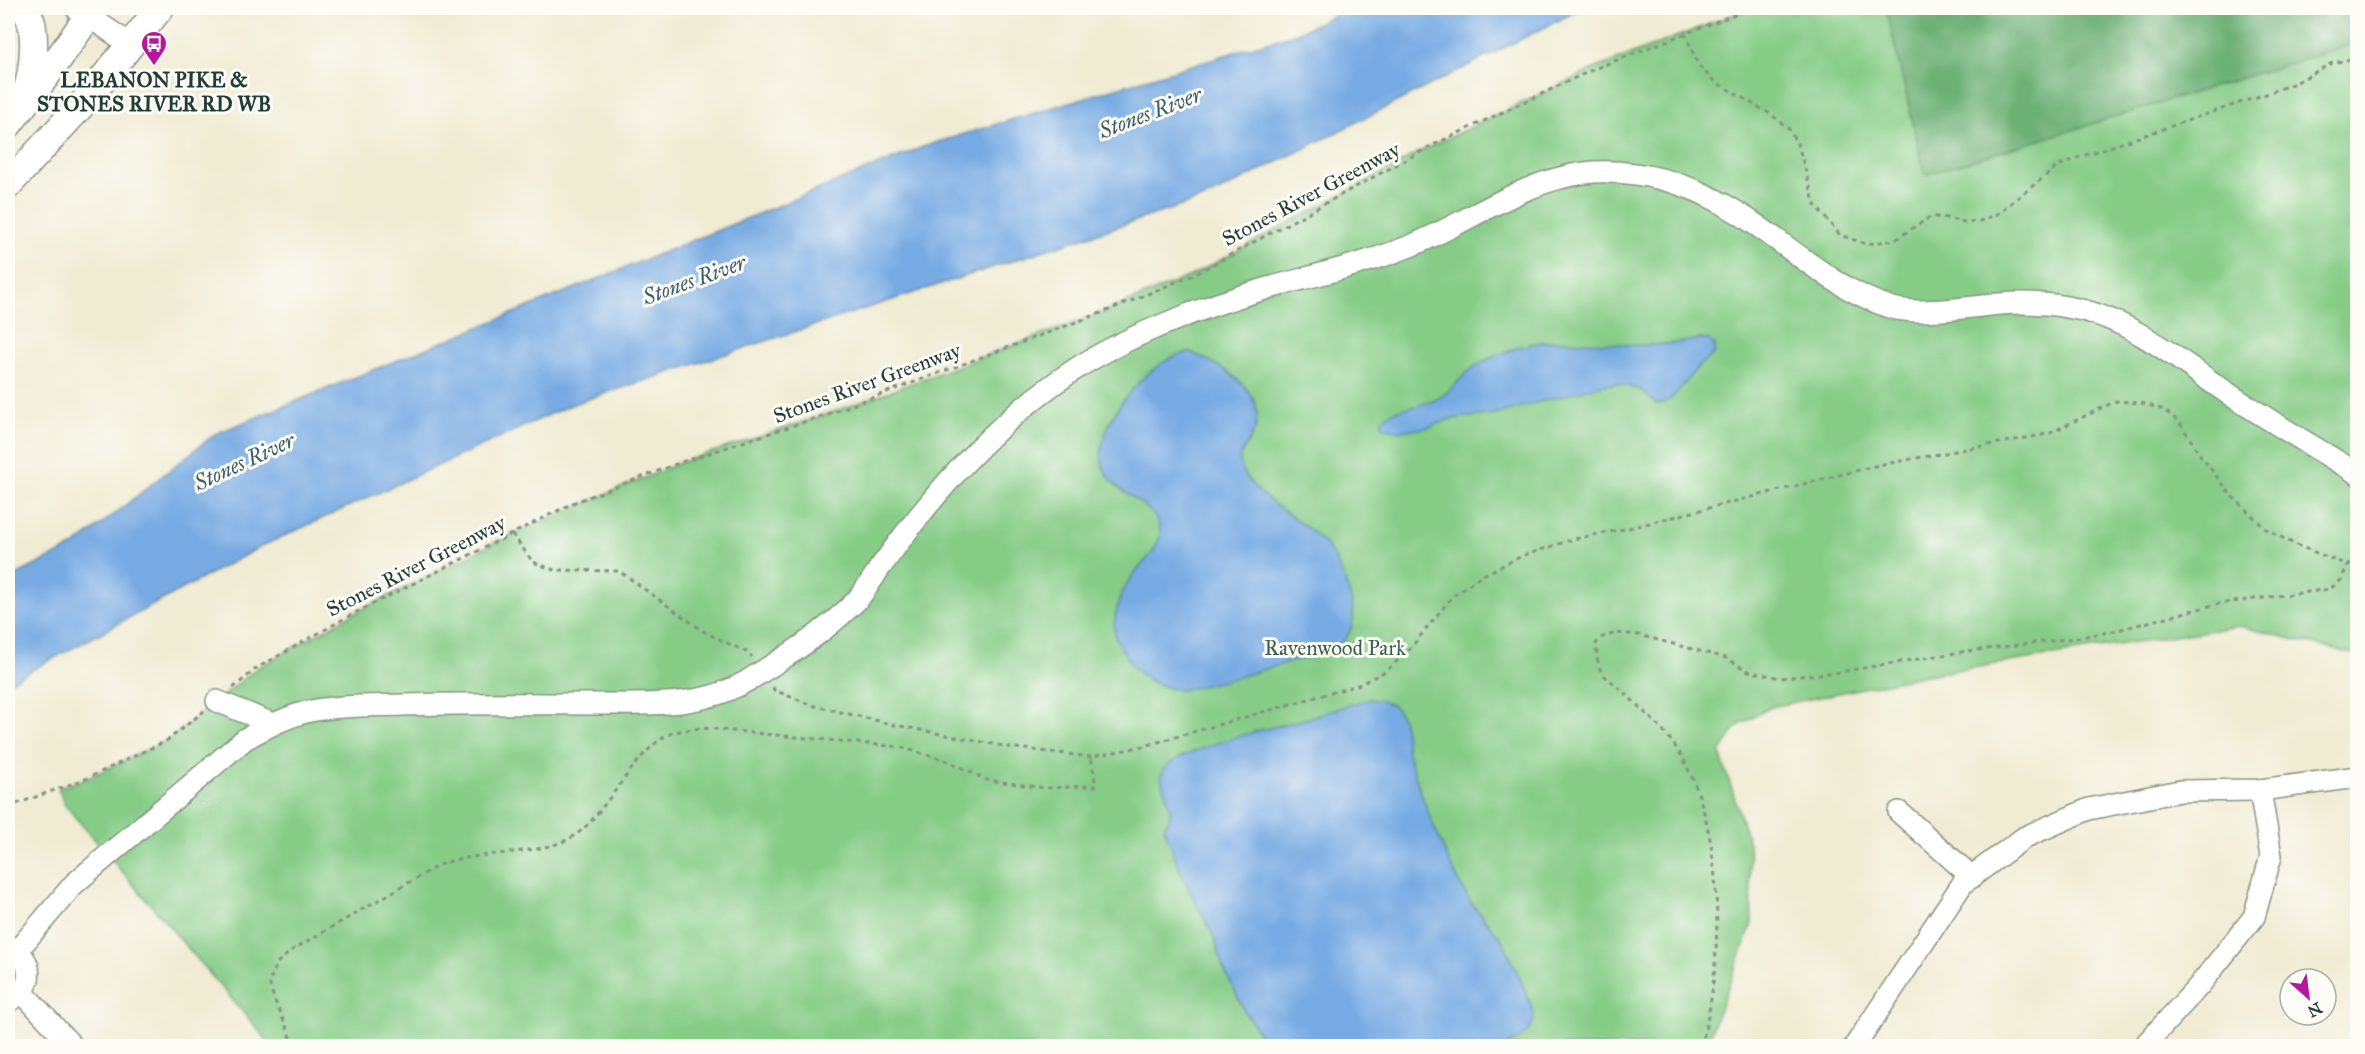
<svg xmlns="http://www.w3.org/2000/svg" width="2365" height="1054" viewBox="0 0 2365 1054" font-family="'IM FELL Great Primer',serif">
  <rect width="100%" height="100%" fill="#fdfcf7"/>
  <filter id="ink" filterUnits="userSpaceOnUse"><feTurbulence type="fractalNoise" baseFrequency=".0167" numOctaves="2"/><feDisplacementMap in="SourceGraphic" scale="12" xChannelSelector="R" yChannelSelector="G"/><feConvolveMatrix kernelMatrix="1 2 1 2 8 2 1 2 1" color-interpolation-filters="sRGB"/></filter>
  <filter id="wash" filterUnits="userSpaceOnUse"><feTurbulence type="fractalNoise" baseFrequency=".008" numOctaves="4" result="noise"/><feDisplacementMap in="SourceGraphic" scale="24" xChannelSelector="R" yChannelSelector="G"/><feGaussianBlur stdDeviation="1.35" result="paint"/><feColorMatrix in="noise" values="0 0 0 0 0 0 0 0 0 0 0 0 0 0 0 0 0 1.4 0 .05"/><feComposite in="paint" operator="in"/></filter>
  <g filter="url(#wash)">
    <rect width="100%" height="100%" fill="#f0ebd3"/>
    <polygon fill="#86cc87" stroke="#52845e" stroke-width="1.5" points="1750,8 2357,8 2357,655 2239,626 1926,675 1771,707 1736,727 1720,753 1749,843 1752,924 1706,1046 272,1046 65,805 58,788 88,778 168,740 257,668 349,616 512,534 682,462 828,414 1109,310 1193,275 1431,146 1594,69"/>
    <polygon fill="#6cb074" stroke="#467654" stroke-width="1.5" points="1886,8 2357,8 2357,43 1925,175"/>
    <g fill="#77aae3" stroke="#4b748c" stroke-width="1.5">
      <polygon points="1349,8 1583,8 1208,197 573,404 262,546 8,683 8,579 74,546 215,434 928,145 1297,33"/>
      <path d="M 1701,339 L 1709,340 L 1715,345 L 1714,354 C 1709,358 1703,362 1699,366 C 1686,378 1675,404 1656,404 L 1641,390 L 1617,383 L 1598,386 L 1495,414 L 1450,419 L 1427,428 L 1399,431 L 1383,427 L 1381,422 C 1390,406 1419,408 1435,400 C 1451,393 1456,381 1469,371 C 1484,359 1505,352 1523,346 C 1558,336 1597,344 1633,345 C 1655,346 1679,343 1701,339 Z"/>
      <path d="M 1186,353 L 1192,353 C 1219,364 1265,389 1256,425 C 1252,444 1231,453 1245,475 C 1262,502 1297,516 1320,539 C 1334,552 1342,571 1348,590 C 1353,605 1357,623 1346,638 C 1341,645 1333,650 1325,653 C 1314,658 1301,659 1289,662 C 1253,673 1217,684 1180,690 C 1158,687 1139,677 1127,658 C 1123,652 1119,645 1116,638 C 1110,619 1122,588 1134,574 C 1144,561 1159,550 1160,532 C 1160,504 1115,496 1104,469 C 1088,430 1149,358 1186,353 Z"/>
      <path d="M 1368,699 C 1379,700 1390,701 1397,710 C 1407,722 1404,740 1408,754 C 1417,782 1426,810 1438,836 C 1448,859 1457,881 1471,902 C 1480,915 1490,925 1500,937 C 1505,943 1534,1009 1534,1016 C 1534,1032 1517,1042 1504,1046 L 1268,1046 L 1246,1014 L 1223,967 L 1214,937 L 1181,873 L 1164,828 C 1165,824 1169,821 1170,816 C 1173,801 1158,786 1162,772 C 1168,752 1276,726 1298,721 C 1321,714 1345,706 1368,699 Z"/>
    </g>
  </g>
  <g filter="url(#ink)">
    <g fill="none" stroke-linecap="round" stroke-linejoin="round">
      <defs>
        <g id="minor">
          <polyline points="76,8 131,45"/>
          <path d="M 771,666 C 800,648 827,629 852,605 C 863,595 871,581 879,569 C 894,549 908,529 924,510 C 966,458 1015,409 1071,372 C 1123,337 1205,306 1265,289 C 1315,275 1367,264 1415,244 C 1472,220 1521,182 1584,173 C 1615,169 1654,175 1684,186 C 1761,213 1812,281 1889,307 C 1915,316 1970,307 1999,304 C 2023,302 2048,303 2072,308 C 2131,318 2183,364 2232,396 C 2273,423 2316,448 2358,474"/>
          <polyline points="217,701 273,724"/>
          <polyline points="1899,812 1972,877"/>
          <path d="M 8,946 C 35,957 36,990 8,1001"/>
          <path d="M 17,951 L 74,884 L 245,739 C 267,727 291,714 316,710 C 344,705 374,706 403,705 C 468,703 533,704 598,704 C 652,704 705,708 752,678"/>
          <polyline points="22,992 72,1046"/>
          <polyline points="1855,1046 1963,883 2025,837 2089,809 2180,791 2260,790 2358,777"/>
          <polyline points="2144,1046 2198,987 2254,917 2271,856 2260,790"/>
        </g>
        <g id="major">
          <path d="M 24,100 C 32,79 36,47 32,25 C 31,19 27,13 25,8"/>
          <polyline points="8,125 49,72 94,8"/>
          <polyline points="8,185 86,100 160,8"/>
        </g>
      </defs>
      <use href="#minor" stroke="#889484" stroke-width="24"/>
      <use href="#major" stroke="#889484" stroke-width="30"/>
      <g stroke="#889484" stroke-width="3" stroke-dasharray="4.5 4.5" stroke-linecap="butt">
        <polyline points="1685,33 1698,65 1714,81 1772,115 1789,129 1799,148 1815,205 1840,235 1866,244 1895,240 1930,217 1942,217 1964,222 1980,221 1997,214 2058,166 2077,158 2266,94 2295,83 2332,63 2358,58"/>
        <polyline points="512,534 533,562 554,570 619,571 706,633 749,653 752,657"/>
        <polyline points="773,687 774,690 811,705 895,725 1008,747 1091,757 1144,746 1358,685 1386,671 1408,651 1453,596 1481,576 1522,556 1574,539 1629,528 1879,465 2048,434 2116,401 2141,403 2164,410 2180,423 2202,458 2233,497 2266,529 2296,545 2340,562 2358,566"/>
        <polyline points="233,688 257,668 349,616 575,502 682,462 828,414 1109,310 1193,275 1431,146 1594,69 1751,8"/>
        <polyline points="8,807 88,778 168,740 204,711"/>
        <path d="M 295,1046 L 274,999 L 269,982 L 278,962 L 294,949 L 439,865 C 477,850 545,857 577,834 C 608,811 640,742 675,732 C 683,730 693,729 702,728 L 900,747 L 948,761 L 987,780 L 1045,788 L 1096,786 L 1091,757"/>
        <path d="M 1701,1046 C 1725,962 1727,810 1669,738 C 1654,720 1635,703 1618,687 C 1613,682 1604,677 1601,671 C 1597,664 1597,653 1596,644 L 1600,638 L 1616,633 L 1639,635 L 1726,658 L 1748,671 L 1780,678 L 1839,672 L 1961,652 L 2075,638 L 2114,631 L 2217,604 L 2330,589 L 2341,580 L 2348,564"/>
      </g>
      <use href="#minor" stroke="#fff" stroke-width="21"/>
      <use href="#major" stroke="#fff" stroke-width="27"/>
      <defs>
        <polyline id="minor-bridge" points="752,678 771,666"/>
      </defs>
      <use href="#minor-bridge" stroke="#889484" stroke-width="24" stroke-linecap="butt"/>
      <use href="#minor-bridge" stroke="#fff" stroke-width="21"/>
    </g>
  </g>
  <defs>
    <symbol id="bus-pin" viewBox="-11 -11 22 30"><path d="M0 17L-7.5 6A9.5 9.5 0 1 1 7.5 6Z" fill="#b5179e" stroke="#fdfcf7"/><path d="M-5-6H5V4H4V6H2V4H-2V6H-4V4H-5ZM-3.5-4V0h7V-4ZM-3.5 1.2v1.5H-2V1.2ZM2 1.2v1.5H3.5V1.2Z" fill="#fff"/></symbol>
  </defs>
  <g fill-rule="evenodd">
    <use href="#bus-pin" x="139" y="29" width="30" height="40"/>
  </g>
  <g text-anchor="middle" stroke-width="6" stroke-linejoin="round" paint-order="stroke">
    <g font-size="21" font-weight="bold" fill="#1f3d34" stroke="#fdfcf7">
      <text x="154" y="87">LEBANON PIKE &amp;<tspan x="154" dy="24">STONES RIVER RD WB</tspan></text>
    </g>
    <g font-size="21" fill="#1f3d34" stroke="#fdfcf7">
      <text transform="translate(1311 194) rotate(-28)" y="7">Stones River Greenway</text>
      <text transform="translate(867 383) rotate(-20)" y="7">Stones River Greenway</text>
      <text transform="translate(416 566) rotate(-27)" y="7">Stones River Greenway</text>
    </g>
    <g font-size="21" fill="#396149" stroke="#fdfcf7">
      <text x="1335" y="655">Ravenwood Park</text>
    </g>
    <g font-size="22" font-style="italic" fill="#395e69" stroke="#fdfcf7">
      <text transform="translate(1150 112) rotate(-21)" y="8">Stones River</text>
      <text transform="translate(694 279) rotate(-20)" y="8">Stones River</text>
      <text transform="translate(244 461) rotate(-25)" y="8">Stones River</text>
    </g>
  </g>
  <rect width="2365" height="1054" fill="none" stroke="#fdfcf7" stroke-width="30"/>
  <g transform="translate(2308 997) rotate(152)"><circle r="28" fill="#fdfcf7" stroke="#a4b0a9" stroke-width="1.5"/>
  <path d="M0-4.5L10 22L0 15L-10 22Z" fill="#b5179e"/>
  <text y="-9" font-size="16" font-weight="bold" text-anchor="middle" fill="#1f3d34">N</text>
  </g>
</svg>
